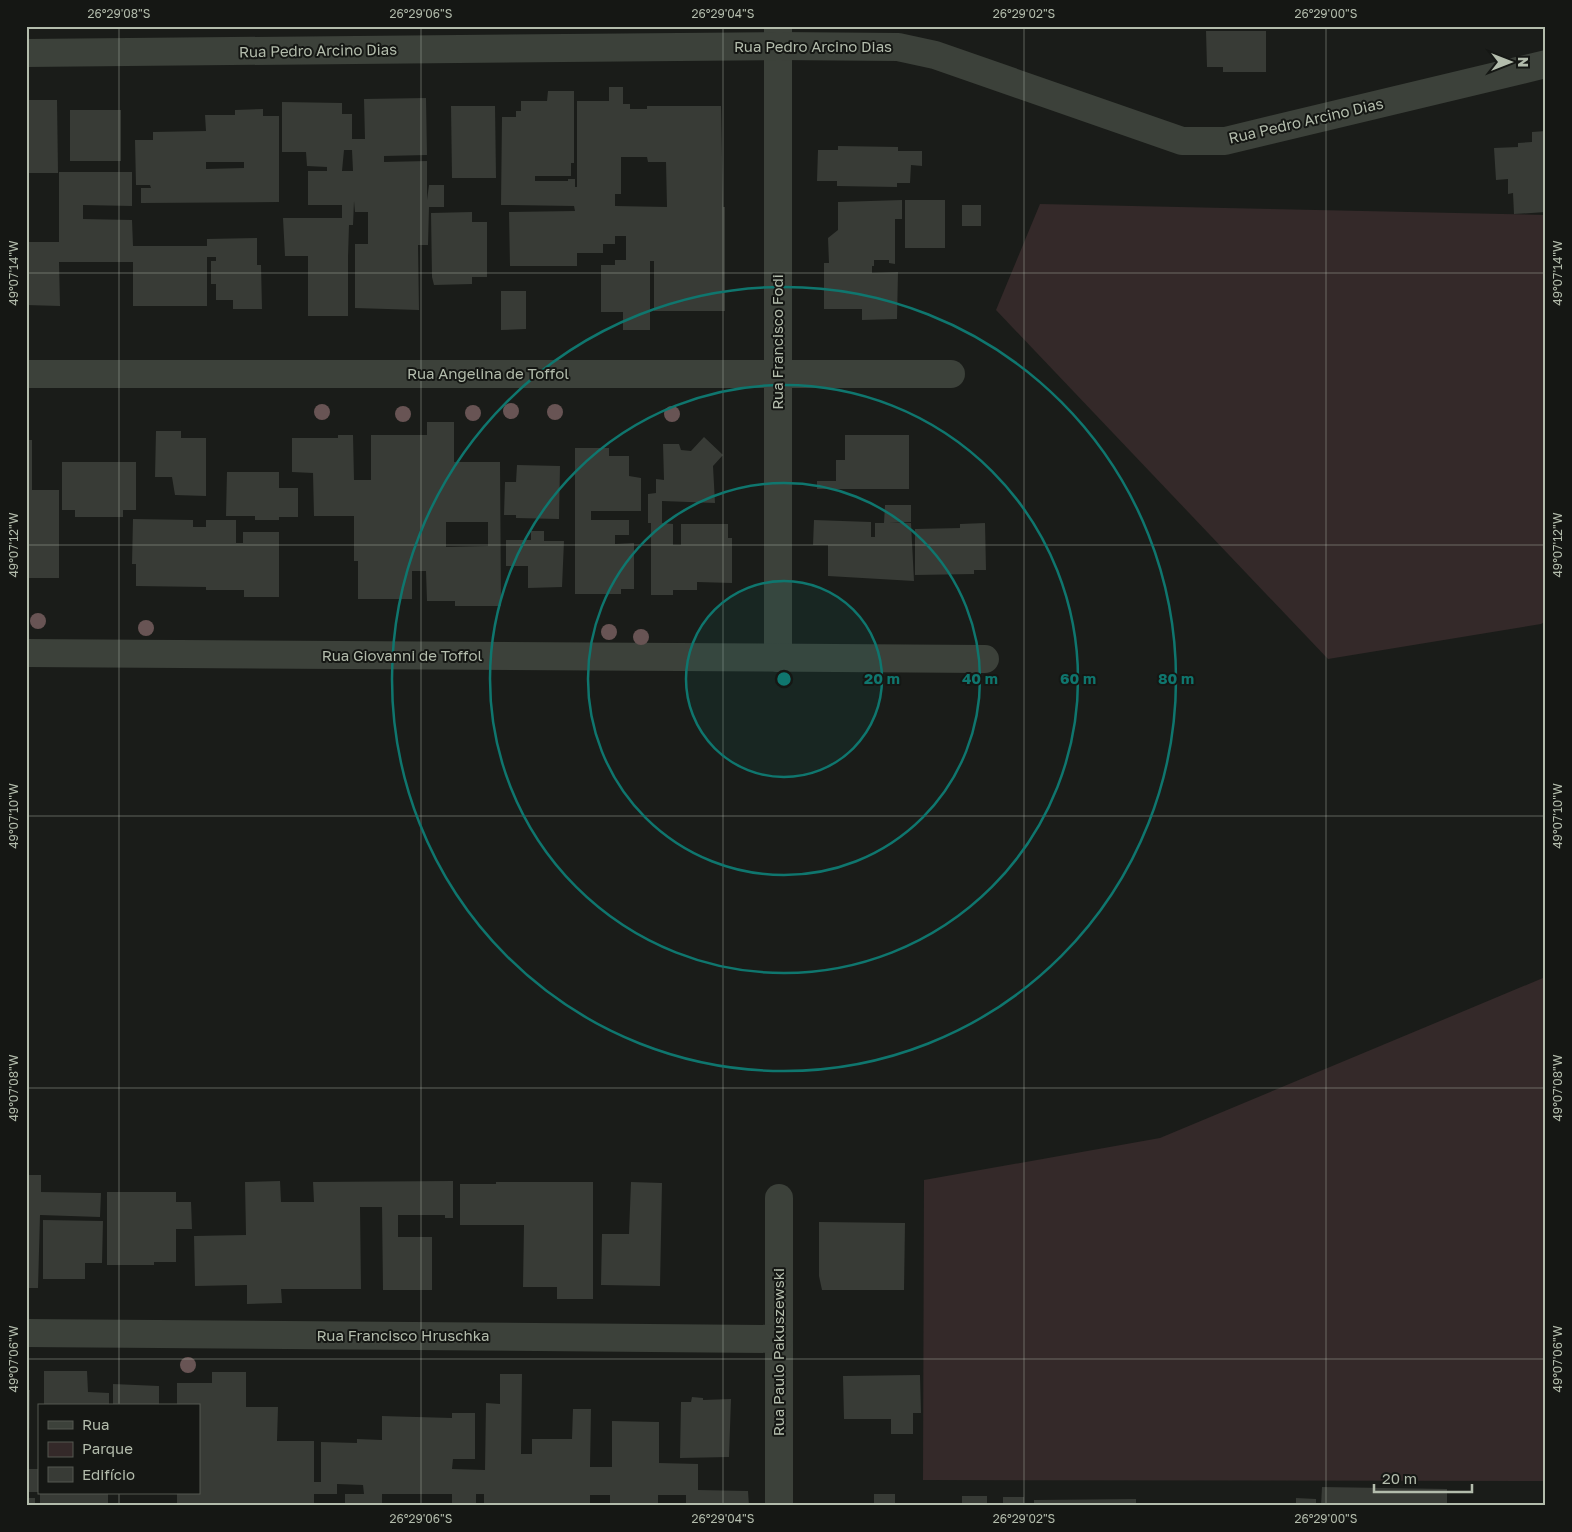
<svg xmlns="http://www.w3.org/2000/svg" width="1572" height="1532" viewBox="0 0 1572 1532" font-family="'Golos Text',sans-serif">
  <rect width="100%" height="100%" fill="#1a1c19"/>
  <g fill="#342929">
    <polygon points="1040,204 1546,215 1546,621 1541,624 1328,659 996,310"/>
    <polygon points="1543,978 1546,979 1546,1481 923,1480 924,1180 1160,1138"/>
  </g>
  <g fill="#383b36" fill-rule="evenodd">
    <polygon points="1263,26 1281,26 1281,28 1263,29"/>
    <polygon points="1206,31 1266,31 1266,72 1223,72 1223,67 1207,67"/>
    <path d="M 609,87 L 623,87 L 623,104 L 630,104 L 630,109 L 647,109 L 647,106 L 721,106 L 723,207 L 725,207 L 725,311 L 654,311 L 654,261 L 650,261 L 650,330 L 623,330 L 623,312 L 601,312 L 601,265 L 615,265 L 615,260 L 626,260 L 626,236 L 615,236 L 615,244 L 603,244 L 603,253 L 577,253 L 577,266 L 510,266 L 509,212 L 575,211 L 574,206 L 501,205 L 502,117 L 516,117 L 516,111 L 521,111 L 521,101 L 547,101 L 548,91 L 574,91 L 574,163 L 571,163 L 571,176 L 535,176 L 535,181 L 568,181 L 568,179 L 575,179 L 575,187 L 577,187 L 577,101 L 609,101 ZM 621,157 L 647,157 L 648,162 L 666,162 L 667,207 L 615,206 L 615,194 L 621,194 Z"/>
    <path d="M 426,98 L 427,155 L 384,156 L 384,162 L 427,161 L 427,200 L 429,185 L 444,185 L 444,207 L 429,207 L 428,245 L 418,245 L 419,310 L 355,308 L 355,244 L 368,244 L 368,212 L 355,212 L 354,201 L 353,225 L 349,225 L 348,257 L 348,316 L 308,316 L 308,256 L 285,256 L 283,218 L 342,218 L 342,205 L 308,205 L 308,171 L 327,171 L 327,167 L 307,166 L 306,152 L 282,152 L 282,102 L 342,103 L 342,114 L 352,114 L 352,139 L 365,139 L 364,99 ZM 344,150 L 352,150 L 353,171 L 342,171 Z"/>
    <polygon points="26,100 57,100 58,173 26,173"/>
    <polygon points="451,106 495,106 496,178 452,178"/>
    <path d="M 263,109 L 263,116 L 279,116 L 279,202 L 141,203 L 141,188 L 151,188 L 150,185 L 136,185 L 135,140 L 153,140 L 153,132 L 206,131 L 205,115 L 235,115 L 235,110 ZM 206,162 L 244,162 L 244,168 L 206,169 Z"/>
    <rect x="70" y="110" width="51" height="51"/>
    <polygon points="1546,131 1546,212 1514,214 1513,193 1508,194 1508,179 1496,180 1494,148 1518,147 1518,143 1532,142 1532,132"/>
    <polygon points="838,146 898,147 898,151 922,151 922,166 911,165 910,183 897,183 897,187 837,186 837,181 817,181 818,150 838,150"/>
    <polygon points="59,172 132,172 132,206 83,205 83,219 132,220 133,246 207,246 207,239 257,238 257,265 261,265 262,309 233,309 233,300 216,300 216,284 211,284 211,261 216,261 216,257 207,257 207,306 133,306 133,262 59,262 60,306 26,305 26,242 59,242"/>
    <polygon points="902,200 902,219 895,219 895,264 889,263 889,260 874,260 874,266 872,266 872,273 898,272 897,319 862,320 862,309 824,309 824,263 829,263 828,238 838,230 838,202"/>
    <rect x="905" y="200" width="40" height="48"/>
    <rect x="962" y="205" width="19" height="21"/>
    <polygon points="472,212 472,222 487,222 487,277 472,277 472,284 434,285 432,277 431,213"/>
    <polygon points="501,291 526,291 526,329 501,330"/>
    <path d="M 427,422 L 454,422 L 454,462 L 500,462 L 501,606 L 455,606 L 455,601 L 427,601 L 426,571 L 412,571 L 412,599 L 358,599 L 358,561 L 354,561 L 354,516 L 314,516 L 313,473 L 292,472 L 292,438 L 338,438 L 338,435 L 353,435 L 354,480 L 371,480 L 371,435 L 427,435 ZM 446,522 L 488,522 L 488,546 L 446,547 Z"/>
    <polygon points="156,431 181,431 181,438 206,438 206,496 175,495 172,477 155,477"/>
    <polygon points="845,435 909,435 909,489 817,489 817,481 836,481 836,460 845,460"/>
    <polygon points="704,437 723,455 713,466 715,503 662,501 662,523 673,524 673,545 681,545 681,524 728,524 728,538 732,538 732,583 697,582 697,590 673,590 673,595 651,595 651,523 648,523 648,494 656,493 656,479 664,480 663,444 679,444 681,450 691,451"/>
    <polygon points="26,440 32,440 32,490 59,490 59,578 26,578"/>
    <polygon points="575,448 609,448 609,456 629,456 629,476 641,478 641,511 591,511 591,520 629,520 629,535 615,535 615,544 634,543 634,589 621,589 621,594 575,594"/>
    <polygon points="62,462 136,462 136,510 123,510 123,517 75,517 75,510 62,510"/>
    <polygon points="517,465 560,466 559,519 516,518 516,515 504,515 505,482 516,482"/>
    <polygon points="227,472 279,472 279,488 298,488 298,517 279,517 279,520 255,520 255,516 226,516"/>
    <polygon points="885,505 911,505 911,522 889,523 911,523 914,581 828,576 828,545 813,545 814,520 871,522 871,537 875,537 875,523 884,523"/>
    <polygon points="133,519 193,520 193,527 206,527 206,520 236,520 236,543 243,543 243,532 279,532 279,597 244,597 244,590 206,590 206,587 136,586 136,564 132,564"/>
    <polygon points="985,523 986,570 974,570 974,574 915,575 915,529 960,528 960,524"/>
    <polygon points="531,531 544,531 544,541 564,541 562,587 528,588 528,566 506,566 506,540 531,540"/>
    <polygon points="26,1175 41,1175 41,1192 101,1193 100,1217 40,1215 38,1288 26,1288"/>
    <polygon points="280,1181 281,1202 314,1202 313,1182 453,1181 453,1218 445,1218 445,1215 398,1215 398,1237 432,1237 432,1290 383,1290 382,1207 360,1207 361,1289 281,1289 282,1303 247,1304 247,1285 195,1286 194,1236 246,1235 245,1182"/>
    <polygon points="496,1182 593,1182 593,1299 557,1299 557,1287 523,1287 524,1225 460,1225 460,1184 496,1184"/>
    <polygon points="631,1182 662,1183 660,1286 601,1285 602,1234 629,1234"/>
    <polygon points="107,1192 176,1192 176,1202 191,1202 192,1229 176,1229 176,1262 154,1262 154,1265 107,1265"/>
    <polygon points="43,1220 103,1221 102,1263 85,1263 85,1279 43,1279"/>
    <polygon points="819,1222 905,1223 904,1290 822,1290 819,1276"/>
    <polygon points="44,1371 87,1371 88,1392 109,1393 109,1406 44,1406"/>
    <polygon points="212,1372 246,1372 246,1407 278,1407 277,1441 314,1441 314,1482 321,1482 321,1442 357,1443 357,1439 382,1440 382,1416 452,1418 452,1413 475,1413 475,1459 453,1459 452,1469 485,1470 486,1403 500,1404 500,1374 522,1374 521,1454 532,1454 532,1439 572,1439 573,1409 591,1409 590,1467 612,1467 612,1421 659,1422 659,1463 698,1464 698,1490 748,1491 749,1506 686,1506 686,1495 658,1495 658,1506 610,1506 610,1495 590,1495 590,1506 484,1506 484,1494 476,1494 476,1506 452,1506 452,1494 382,1494 382,1506 345,1506 345,1494 364,1494 363,1485 337,1484 337,1494 314,1494 314,1506 177,1506 177,1493 199,1493 199,1406 177,1406 177,1383 212,1383"/>
    <polygon points="920,1375 921,1413 913,1413 913,1434 891,1434 891,1419 844,1419 843,1376"/>
    <polygon points="113,1384 159,1386 159,1406 113,1406"/>
    <polygon points="26,1390 30,1390 29,1463 26,1463"/>
    <polygon points="692,1397 703,1398 703,1400 731,1399 729,1457 680,1458 681,1402 691,1402"/>
    <rect x="26" y="1469" width="13" height="23"/>
    <polygon points="1322,1487 1447,1489 1447,1506 1321,1506"/>
    <rect x="40" y="1493" width="68" height="13"/>
    <rect x="874" y="1494" width="21" height="12"/>
    <rect x="962" y="1496" width="25" height="10"/>
    <rect x="1003" y="1497" width="21" height="9"/>
    <rect x="26" y="1498" width="9" height="8"/>
    <polygon points="1296,1498 1316,1499 1316,1506 1296,1506"/>
    <polygon points="1136,1499 1136,1506 1034,1506 1034,1500"/>
    <rect x="915" y="1503" width="43" height="3"/>
  </g>
  <g fill="none" stroke-linecap="round" stroke-linejoin="round">
    <g stroke="#3c413a" stroke-width="28">
      <polyline points="778,26 778,658"/>
      <polyline points="26,53 778,46 898,47 935,55 1182,141 1225,141 1546,64"/>
      <polyline points="26,374 951,374"/>
      <polyline points="26,653 985,659"/>
      <polyline points="779,1198 779,1506"/>
      <polyline points="26,1333 779,1339"/>
    </g>
  </g>
  <g fill="#685454">
    <circle cx="511" cy="411" r="8"/>
    <circle cx="322" cy="412" r="8"/>
    <circle cx="555" cy="412" r="8"/>
    <circle cx="473" cy="413" r="8"/>
    <circle cx="403" cy="414" r="8"/>
    <circle cx="672" cy="414" r="8"/>
    <circle cx="38" cy="621" r="8"/>
    <circle cx="146" cy="628" r="8"/>
    <circle cx="609" cy="632" r="8"/>
    <circle cx="641" cy="637" r="8"/>
    <circle cx="188" cy="1365" r="8"/>
  </g>
  <path fill="none" stroke="#b3bcac" stroke-width="1" stroke-opacity="0.45" d="M 119,26 L 119,1406M 421,26 L 421,1506M 723,26 L 723,1506M 1024,26 L 1024,1506M 1326,26 L 1326,1506M 26,273 L 1546,273M 26,545 L 1546,545M 26,816 L 1546,816M 26,1088 L 1546,1088M 26,1359 L 1546,1359M 119,1493 L 119,1506"/>
  <circle cx="784" cy="679" r="98" fill="#0f766e" fill-opacity=".12"/>
  <g fill="none" stroke="#0f766e" stroke-width="2.5">
    <circle cx="784" cy="679" r="98"/>
    <circle cx="784" cy="679" r="196"/>
    <circle cx="784" cy="679" r="294"/>
    <circle cx="784" cy="679" r="392"/>
  </g>
  <g text-anchor="middle" stroke-width="4" stroke-linejoin="round" paint-order="stroke">
    <g font-size="15" fill="#b3bcac" stroke="#151714">
      <text x="813" y="52">Rua Pedro Arcino Dias</text>
      <text transform="translate(318 51) rotate(-1)" y="5">Rua Pedro Arcino Dias</text>
      <text transform="translate(1306 121) rotate(-13)" y="5">Rua Pedro Arcino Dias</text>
      <text transform="translate(778 342) rotate(-90)" y="5">Rua Francisco Fodi</text>
      <text x="488" y="379">Rua Angelina de Toffol</text>
      <text x="402" y="661">Rua Giovanni de Toffol</text>
      <text x="403" y="1341">Rua Francisco Hruschka</text>
      <text transform="translate(779 1352) rotate(-90)" y="5">Rua Paulo Pakuszewski</text>
    </g>
  </g>
  <circle cx="784" cy="679" r="8" fill="#0f766e" stroke="#151714" stroke-width="2.5"/>
  <g font-size="15" text-anchor="middle" font-weight="bold" fill="#0f766e" stroke="#151714" stroke-width="4" stroke-linejoin="round" paint-order="stroke">
    <text x="882" y="684">20 m</text>
    <text x="980" y="684">40 m</text>
    <text x="1078" y="684">60 m</text>
    <text x="1176" y="684">80 m</text>
  </g>
  <rect width="1572" height="1532" fill="none" stroke="#151714" stroke-width="55"/>
  <rect x="38" y="1404" width="162" height="90" fill="#151714" stroke="#545951"/>
  <rect x="48" y="1421" width="25" height="8" fill="#3c413a" stroke="#545951"/>
  <text x="82" y="1430" font-size="15" fill="#b3bcac">Rua</text>
  <rect x="48" y="1442" width="25" height="15" fill="#342929" stroke="#545951"/>
  <text x="82" y="1454" font-size="15" fill="#b3bcac">Parque</text>
  <rect x="48" y="1467" width="25" height="15" fill="#383b36" stroke="#545951"/>
  <text x="82" y="1480" font-size="15" fill="#b3bcac">Edifício</text>
  <g transform="translate(1510 62) rotate(90)" stroke="#151714" stroke-width="4" paint-order="stroke">
  <path d="M0-4L9 19L0 12L-9 19Z" fill="#b3bcac"/>
  <text y="-8" font-size="14" font-weight="bold" text-anchor="middle" fill="#b3bcac">N</text>
  </g>
  <path d="M1374 1484v8h98v-8" fill="none" stroke="#b3bcac" stroke-width="2.5"/>
  <text x="1382" y="1484" font-size="15" fill="#b3bcac" stroke="#151714" stroke-width="4" paint-order="stroke">20 m</text>
  <rect x="28" y="28" width="1516" height="1476" fill="none" stroke="#b3bcac" stroke-width="2"/>
  <g font-size="12" text-anchor="middle" fill="#b3bcac">
    <text x="119" y="18">26°29'08"S</text>
    <text x="421" y="18">26°29'06"S</text>
    <text x="723" y="18">26°29'04"S</text>
    <text x="1024" y="18">26°29'02"S</text>
    <text x="1326" y="18">26°29'00"S</text>
    <text transform="translate(1558 273) rotate(-90)" y="4">49°07'14"W</text>
    <text transform="translate(14 273) rotate(-90)" y="4">49°07'14"W</text>
    <text transform="translate(1558 545) rotate(-90)" y="4">49°07'12"W</text>
    <text transform="translate(14 545) rotate(-90)" y="4">49°07'12"W</text>
    <text transform="translate(1558 816) rotate(-90)" y="4">49°07'10"W</text>
    <text transform="translate(14 816) rotate(-90)" y="4">49°07'10"W</text>
    <text transform="translate(1558 1088) rotate(-90)" y="4">49°07'08"W</text>
    <text transform="translate(14 1088) rotate(-90)" y="4">49°07'08"W</text>
    <text transform="translate(1558 1359) rotate(-90)" y="4">49°07'06"W</text>
    <text transform="translate(14 1359) rotate(-90)" y="4">49°07'06"W</text>
    <text x="421" y="1523">26°29'06"S</text>
    <text x="723" y="1523">26°29'04"S</text>
    <text x="1024" y="1523">26°29'02"S</text>
    <text x="1326" y="1523">26°29'00"S</text>
  </g>
</svg>
